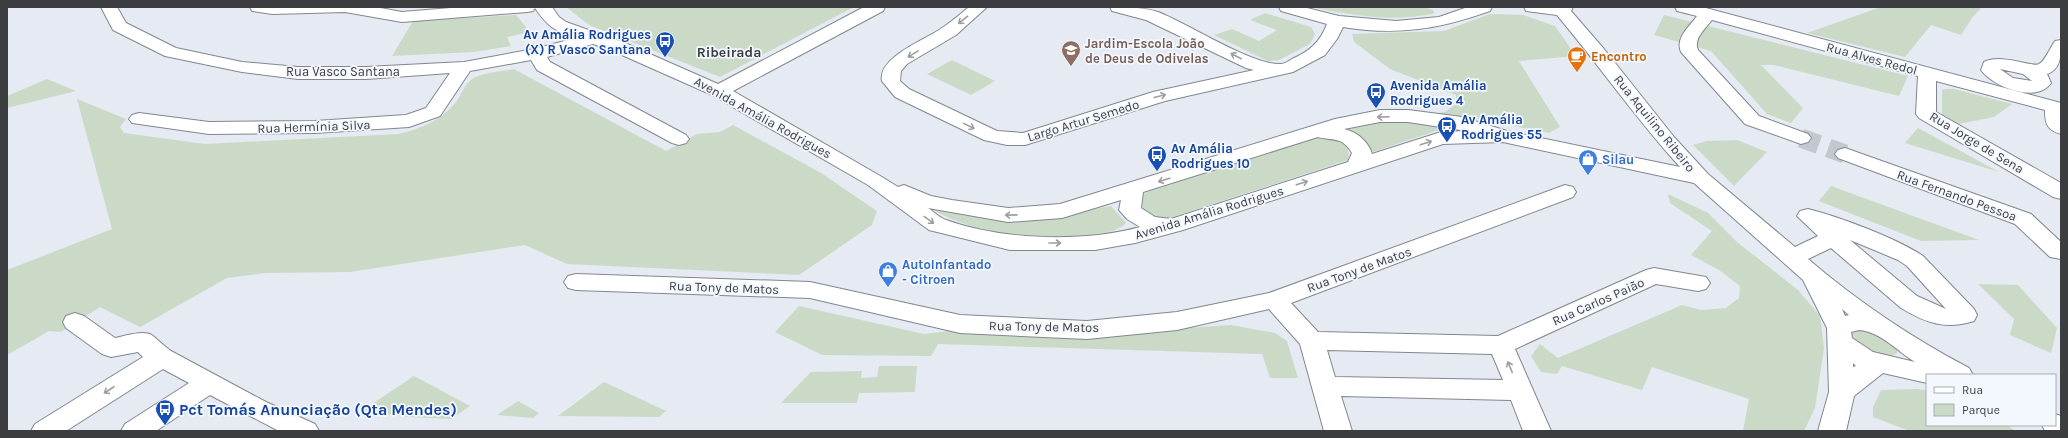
<svg xmlns="http://www.w3.org/2000/svg" width="2068" height="438" viewBox="0 0 2068 438" font-family="Karla,sans-serif">
  <rect width="100%" height="100%" fill="#e5eaf3"/>
  <g fill="#cbdac6">
    <polygon points="566,7 854,7 720,77 589,25"/>
    <path d="M 1310,7 L 1423,7 L 1433,10 L 1435,13 C 1394,23 1351,15 1310,7 Z"/>
    <polygon points="1881,7 1982,7 1972,18 1961,35 1931,25 1905,57 1807,33"/>
    <polygon points="1265,13 1311,27 1315,34 1310,44 1279,60 1268,61 1214,35 1232,29 1259,41 1277,30 1250,20"/>
    <polygon points="1490,14 1523,15 1555,26 1576,56 1519,61 1560,127 1549,133 1474,118 1373,152 1353,132 1343,128 1445,112 1456,104 1456,95 1390,69 1354,42 1352,34 1444,31"/>
    <polygon points="516,15 530,32 507,37 511,46 474,52 392,56 413,21"/>
    <polygon points="1664,15 1908,76 1899,96 1774,65 1761,65 1803,108 1791,123 1767,114 1711,51 1654,35"/>
    <polygon points="952,60 995,81 971,95 927,74"/>
    <path d="M 514,69 L 666,151 L 697,134 L 720,132 L 733,125 L 821,173 L 877,211 L 872,225 L 799,275 L 567,264 L 525,245 L 350,272 L 266,273 L 227,278 L 140,327 L 100,307 L 61,332 L 49,331 L 7,355 L 7,270 L 112,229 L 77,99 L 126,119 L 120,127 L 124,133 L 205,144 L 398,134 C 420,129 442,120 456,102 C 462,94 464,85 472,79 C 479,73 504,71 514,69 Z"/>
    <polygon points="47,79 76,91 7,108 7,96"/>
    <polygon points="1946,89 1954,89 2012,104 1994,117 1953,125 1942,117 1942,90"/>
    <polygon points="1918,128 1999,172 1905,143"/>
    <path d="M 1314,136 C 1330,137 1353,137 1348,160 L 1170,218 C 1150,219 1148,218 1136,203 L 1139,195 Z"/>
    <polygon points="1737,140 1767,152 1734,186 1693,145 1707,141"/>
    <polygon points="1831,186 1979,240 1921,241 1819,201"/>
    <polygon points="1668,194 1708,213 1737,242 1798,290 1820,316 1824,348 1815,408 1804,431 1743,431 1749,399 1652,367 1642,390 1562,366 1557,374 1541,372 1531,356 1540,344 1558,358 1682,305 1701,310 1726,308 1739,298 1740,286 1719,270 1691,255 1712,231 1670,203"/>
    <path d="M 923,205 L 1037,219 L 1111,206 L 1126,223 C 1116,233 1097,235 1083,236 C 1042,240 1001,236 962,223 C 949,219 936,211 923,205 Z"/>
    <polygon points="1978,284 2018,285 2057,328 2051,353 2010,335 2014,319"/>
    <polygon points="799,306 924,334 949,331 1053,337 1231,325 1275,333 1287,341 1298,378 1270,378 1262,354 938,344 931,356 822,355 775,332"/>
    <path d="M 1854,329 L 1870,329 L 1897,348 L 1897,353 C 1885,363 1865,349 1852,343 L 1849,332 Z"/>
    <polygon points="879,366 917,366 915,392 859,393 857,403 781,403 811,372 862,371 861,378 877,377"/>
    <polygon points="414,376 470,406 451,419 408,417 363,410"/>
    <polygon points="604,382 666,411 659,417 558,416"/>
    <polygon points="1916,389 1927,390 1927,425 2007,425 2015,431 1909,431 1873,417 1873,407 1881,390"/>
    <polygon points="518,401 539,413 533,418 497,415"/>
  </g>
  <g fill="none" stroke-linecap="round" stroke-linejoin="round">
    <polyline stroke="#c3c7cf" stroke-width="19" stroke-dasharray="19 10" stroke-linecap="butt" points="1801,138 1845,154"/>
    <defs>
      <g id="minor">
        <path d="M 101,7 L 117,7 L 126,23 L 176,48 L 242,62 L 298,67 L 366,67 L 464,62 L 534,49 L 576,38 C 554,30 548,27 535,8 L 533,11 L 527,12 L 402,22 L 345,12 L 272,14 L 252,11 L 250,7 L 375,7 L 402,12 L 463,7 L 552,7 L 559,17 L 566,22 L 625,43 L 718,84 L 864,7 L 885,7 L 883,11 L 733,91 L 882,177 L 898,187 L 904,185 L 931,196 L 952,200 L 1008,208 L 1060,204 L 1335,119 L 1380,110 L 1408,110 L 1462,117 L 1507,131 L 1680,167 C 1636,119 1599,65 1557,15 L 1526,11 L 1524,7 L 1573,7 L 1571,11 L 1604,49 L 1674,137 L 1708,174 L 1795,247 L 1818,236 L 1797,216 L 1800,211 L 1808,209 C 1840,217 1896,238 1923,256 L 1974,309 L 1977,315 L 1974,321 C 1945,330 1926,323 1901,308 L 1831,248 L 1808,259 C 1857,301 1912,338 1969,368 L 1973,375 L 1927,375 L 1927,383 L 1883,373 L 1854,396 L 1846,431 L 1818,431 L 1829,392 L 1827,328 L 1803,280 L 1694,183 L 1503,142 L 1443,144 L 1183,230 L 1135,243 L 1095,250 L 1010,250 L 929,230 L 868,185 L 712,95 L 613,51 L 593,44 L 547,57 L 550,62 L 686,135 L 689,139 L 686,143 L 679,145 L 672,143 L 537,70 L 531,60 L 470,71 L 440,116 L 409,127 L 315,133 L 209,134 L 132,123 L 129,119 L 132,115 L 139,113 L 209,122 L 315,121 L 406,115 L 426,108 L 450,73 L 366,79 L 298,79 L 242,72 L 165,56 L 113,30 ZM 1380,122 L 1408,122 L 1467,131 L 1441,132 L 1372,154 C 1368,141 1357,132 1344,129 ZM 1318,137 C 1333,141 1342,136 1352,153 L 1348,162 L 1171,219 L 1155,217 L 1141,208 L 1143,192 ZM 1121,200 L 1119,210 L 1127,219 L 1140,227 C 1083,243 1002,240 946,220 C 940,218 934,212 928,208 L 1008,222 L 1062,218 ZM 1850,240 L 1898,260 L 1907,266 L 1946,309 L 1917,296 ZM 1842,309 L 1849,315 L 1845,316 ZM 1859,330 C 1881,332 1897,351 1915,362 L 1873,352 L 1852,338 L 1851,332 ZM 1853,363 L 1856,366 L 1853,367 Z"/>
        <path d="M 969,7 L 987,7 L 956,35 L 907,64 L 901,71 L 900,81 L 909,89 L 997,131 L 1023,133 L 1153,92 L 1254,70 L 1246,68 L 1146,20 L 1112,11 L 1110,7 C 1126,7 1142,7 1158,12 C 1187,23 1253,66 1281,64 C 1284,64 1289,61 1292,59 C 1310,51 1320,42 1327,24 L 1281,11 L 1279,7 L 1303,7 L 1339,16 L 1396,21 L 1439,17 L 1468,7 L 1492,7 L 1490,11 C 1439,29 1398,36 1343,27 L 1337,39 L 1325,55 L 1293,72 L 1165,101 L 1025,145 L 1007,145 L 984,140 L 895,97 L 882,81 C 877,58 924,40 939,30 C 950,23 959,15 969,7 Z"/>
        <path d="M 1675,7 L 1702,7 L 2061,103 L 2061,134 C 2047,130 2045,124 2045,110 L 1936,81 L 1936,112 L 2061,183 L 2061,199 L 2053,197 L 1919,118 L 1916,114 L 1918,76 L 1712,20 C 1705,29 1693,39 1698,50 L 1759,116 L 1808,134 L 1811,138 L 1808,142 L 1801,144 L 1745,124 L 1681,52 C 1675,38 1689,27 1697,16 L 1677,11 Z"/>
        <path d="M 2061,40 C 2061,53 2062,69 2047,74 L 2051,83 C 2037,104 1993,87 1981,70 L 1984,62 C 2001,53 2033,68 2039,64 C 2045,61 2050,48 2055,41 ZM 2000,69 L 2023,74 L 2032,81 L 2013,78 Z"/>
        <polygon points="1845,148 2031,214 2061,242 2061,259 2050,257 2015,224 1838,158 1835,154 1838,150"/>
        <path d="M 1565,185 L 1573,187 L 1576,192 L 1573,197 L 1291,303 L 1318,332 L 1498,336 L 1646,270 L 1654,268 L 1706,277 L 1710,283 L 1706,289 L 1698,291 L 1656,284 L 1515,349 L 1551,431 L 1523,431 L 1511,400 L 1341,396 L 1352,431 L 1324,431 L 1300,344 L 1269,309 L 1177,330 L 1087,339 L 960,333 L 810,298 L 576,290 L 568,288 L 564,282 L 568,276 L 576,274 L 810,282 L 960,315 L 1087,321 L 1177,312 L 1269,293 ZM 1327,350 L 1492,354 L 1503,380 L 1335,377 Z"/>
        <path d="M 75,313 L 84,316 L 115,338 C 125,336 145,329 153,336 C 159,341 164,346 171,351 L 266,402 L 315,424 L 319,431 L 279,431 L 210,395 L 156,431 L 121,431 L 125,424 L 189,383 L 163,369 L 66,431 L 31,431 L 35,424 L 143,357 L 138,352 L 111,357 L 102,354 L 66,328 L 63,322 L 66,316 Z"/>
        <polygon points="2055,414 2061,416 2061,431 2045,431 2042,425 2055,425"/>
      </g>
    </defs>
    <use href="#minor" stroke="#82878e" stroke-width="2"/>
    <use href="#minor" fill="#fff" fill-rule="evenodd"/>
  </g>
  <defs><path id="oneway-shaft" d="M-6 0H5M1.5-3L5.5 0L1.5 3" fill="none" stroke-width="1.6" stroke-linecap="round" stroke-linejoin="round"/></defs>
  <g stroke="#9d9ea0">
    <use href="#oneway-shaft" transform="translate(963 20) rotate(141)"/>
    <use href="#oneway-shaft" transform="translate(913 54) rotate(149)"/>
    <use href="#oneway-shaft" transform="translate(1236 56) rotate(-153)"/>
    <use href="#oneway-shaft" transform="translate(1160 96) rotate(-14)"/>
    <use href="#oneway-shaft" transform="translate(1383 117) rotate(178)"/>
    <use href="#oneway-shaft" transform="translate(969 126) rotate(26)"/>
    <use href="#oneway-shaft" transform="translate(1426 143) rotate(-18)"/>
    <use href="#oneway-shaft" transform="translate(1164 180) rotate(162)"/>
    <use href="#oneway-shaft" transform="translate(1302 183) rotate(-18)"/>
    <use href="#oneway-shaft" transform="translate(1011 215) rotate(179)"/>
    <use href="#oneway-shaft" transform="translate(929 220) rotate(36)"/>
    <use href="#oneway-shaft" transform="translate(1055 243)"/>
    <use href="#oneway-shaft" transform="translate(1510 367) rotate(-112)"/>
    <use href="#oneway-shaft" transform="translate(109 390) rotate(147)"/>
  </g>
  <defs>
    <symbol id="bus-pin" viewBox="-11 -11 22 30"><path d="M0 17L-7.5 6A9.5 9.5 0 1 1 7.5 6Z" fill="#1a4fb4" stroke="#f3f8ff"/><path d="M-5-6H5V4H4V6H2V4H-2V6H-4V4H-5ZM-3.5-4V0h7V-4ZM-3.5 1.2v1.5H-2V1.2ZM2 1.2v1.5H3.5V1.2Z" fill="#fff"/></symbol>
    <symbol id="school-pin" viewBox="-11 -11 22 30"><path d="M0 17L-7.5 6A9.5 9.5 0 1 1 7.5 6Z" fill="#8d6e63" stroke="#f3f8ff"/><path d="M0-5L7-2L0 1L-7-2ZM-4 1L0 2.5L4 1V4Q0 6-4 4Z" fill="#fff"/></symbol>
    <symbol id="cafe-pin" viewBox="-11 -11 22 30"><path d="M0 17L-7.5 6A9.5 9.5 0 1 1 7.5 6Z" fill="#e8710a" stroke="#f3f8ff"/><path d="M-5.5-4.5H6V0H3Q3 3.5 0 3.5H-2.5Q-5.5 3.5-5.5 0ZM3-3.2v2h1.7v-2ZM-6 4.5H4V6H-6Z" fill="#fff"/></symbol>
    <symbol id="shop-pin" viewBox="-11 -11 22 30"><path d="M0 17L-7.5 6A9.5 9.5 0 1 1 7.5 6Z" fill="#3f7fe0" stroke="#f3f8ff"/><path d="M-5-2.5h2.3a2.7 3.5 0 0 1 5.4 0H5L5.5 6h-11ZM-1.5-2.5h3a1.5 2.3 0 0 0-3 0Z" fill="#fff"/></symbol>
  </defs>
  <g fill-rule="evenodd">
    <use href="#bus-pin" x="654" y="30" width="22" height="30"/>
    <use href="#school-pin" x="1060" y="39" width="22" height="30"/>
    <use href="#cafe-pin" x="1566" y="45" width="22" height="30"/>
    <use href="#bus-pin" x="1365" y="81" width="22" height="30"/>
    <use href="#bus-pin" x="1436" y="115" width="22" height="30"/>
    <use href="#bus-pin" x="1146" y="144" width="22" height="30"/>
    <use href="#shop-pin" x="1577" y="148" width="22" height="30"/>
    <use href="#shop-pin" x="877" y="260" width="22" height="30"/>
    <use href="#bus-pin" x="154" y="398" width="22" height="30"/>
  </g>
  <g text-anchor="middle" stroke-width="3.5" stroke-linejoin="round" paint-order="stroke">
    <g font-size="13" font-weight="bold" fill="#164399" stroke="#f3f8ff" text-anchor="start">
      <text x="651" y="39" text-anchor="end">Av Amália Rodrigues<tspan x="651" dy="15">(X) R Vasco Santana</tspan></text>
      <text x="1390" y="90">Avenida Amália<tspan x="1390" dy="15">Rodrigues 4</tspan></text>
      <text x="1461" y="124">Av Amália<tspan x="1461" dy="15">Rodrigues 55</tspan></text>
      <text x="1171" y="153">Av Amália<tspan x="1171" dy="15">Rodrigues 10</tspan></text>
    </g>
    <g font-size="13" font-weight="bold" fill="#785e54" stroke="#f3f8ff" text-anchor="start">
      <text x="1085" y="48">Jardim-Escola João<tspan x="1085" dy="15">de Deus de Odivelas</tspan></text>
    </g>
    <g font-size="13" font-weight="bold" fill="#c56008" stroke="#f3f8ff" text-anchor="start">
      <text x="1591" y="61">Encontro</text>
    </g>
    <g font-size="13" fill="#3b3d40" stroke="#f3f8ff">
      <text transform="translate(1872 58) rotate(15)" y="5">Rua Alves Redol</text>
      <text x="343" y="76">Rua Vasco Santana</text>
      <text transform="translate(763 117) rotate(29)" y="5">Avenida Amália Rodrigues</text>
      <text transform="translate(1083 120) rotate(-17)" y="5">Largo Artur Semedo</text>
      <text transform="translate(1655 123) rotate(51)" y="5">Rua Aquilino Ribeiro</text>
      <text transform="translate(314 126) rotate(-2)" y="5">Rua Hermínia Silva</text>
      <text transform="translate(1977 142) rotate(31)" y="5">Rua Jorge de Sena</text>
      <text transform="translate(1957 195) rotate(20)" y="5">Rua Fernando Pessoa</text>
      <text transform="translate(1209 212) rotate(-17)" y="5">Avenida Amália Rodrigues</text>
      <text transform="translate(1359 269) rotate(-20)" y="5">Rua Tony de Matos</text>
      <text transform="translate(724 287) rotate(2)" y="5">Rua Tony de Matos</text>
      <text transform="translate(1598 301) rotate(-24)" y="5">Rua Carlos Paião</text>
      <text transform="translate(1044 326) rotate(1)" y="5">Rua Tony de Matos</text>
    </g>
    <g font-size="13" font-weight="bold" fill="#366cbe" stroke="#f3f8ff" text-anchor="start">
      <text x="1602" y="164">Silau</text>
      <text x="902" y="269">AutoInfantado<tspan x="902" dy="15">- Citroen</tspan></text>
    </g>
    <g font-size="14" font-weight="bold" fill="#3b3d40" stroke="#f3f8ff">
      <text x="729" y="57">Ribeirada</text>
    </g>
    <g font-size="16" font-weight="bold" fill="#164399" stroke="#f3f8ff" text-anchor="start">
      <text x="179" y="415">Pct Tomás Anunciação (Qta Mendes)</text>
    </g>
  </g>
  <rect width="2068" height="438" fill="none" stroke="#3b3d40" stroke-width="16"/>
  <rect x="1926" y="374" width="130" height="52" fill="#f3f8ff" stroke="#a9adb3"/>
  <rect x="1934" y="387" width="20" height="6" fill="#ffffff" stroke="#a9adb3"/>
  <text x="1962" y="394" font-size="12" fill="#3b3d40">Rua</text>
  <rect x="1934" y="404" width="20" height="12" fill="#cbdac6" stroke="#a9adb3"/>
  <text x="1962" y="414" font-size="12" fill="#3b3d40">Parque</text>
</svg>
